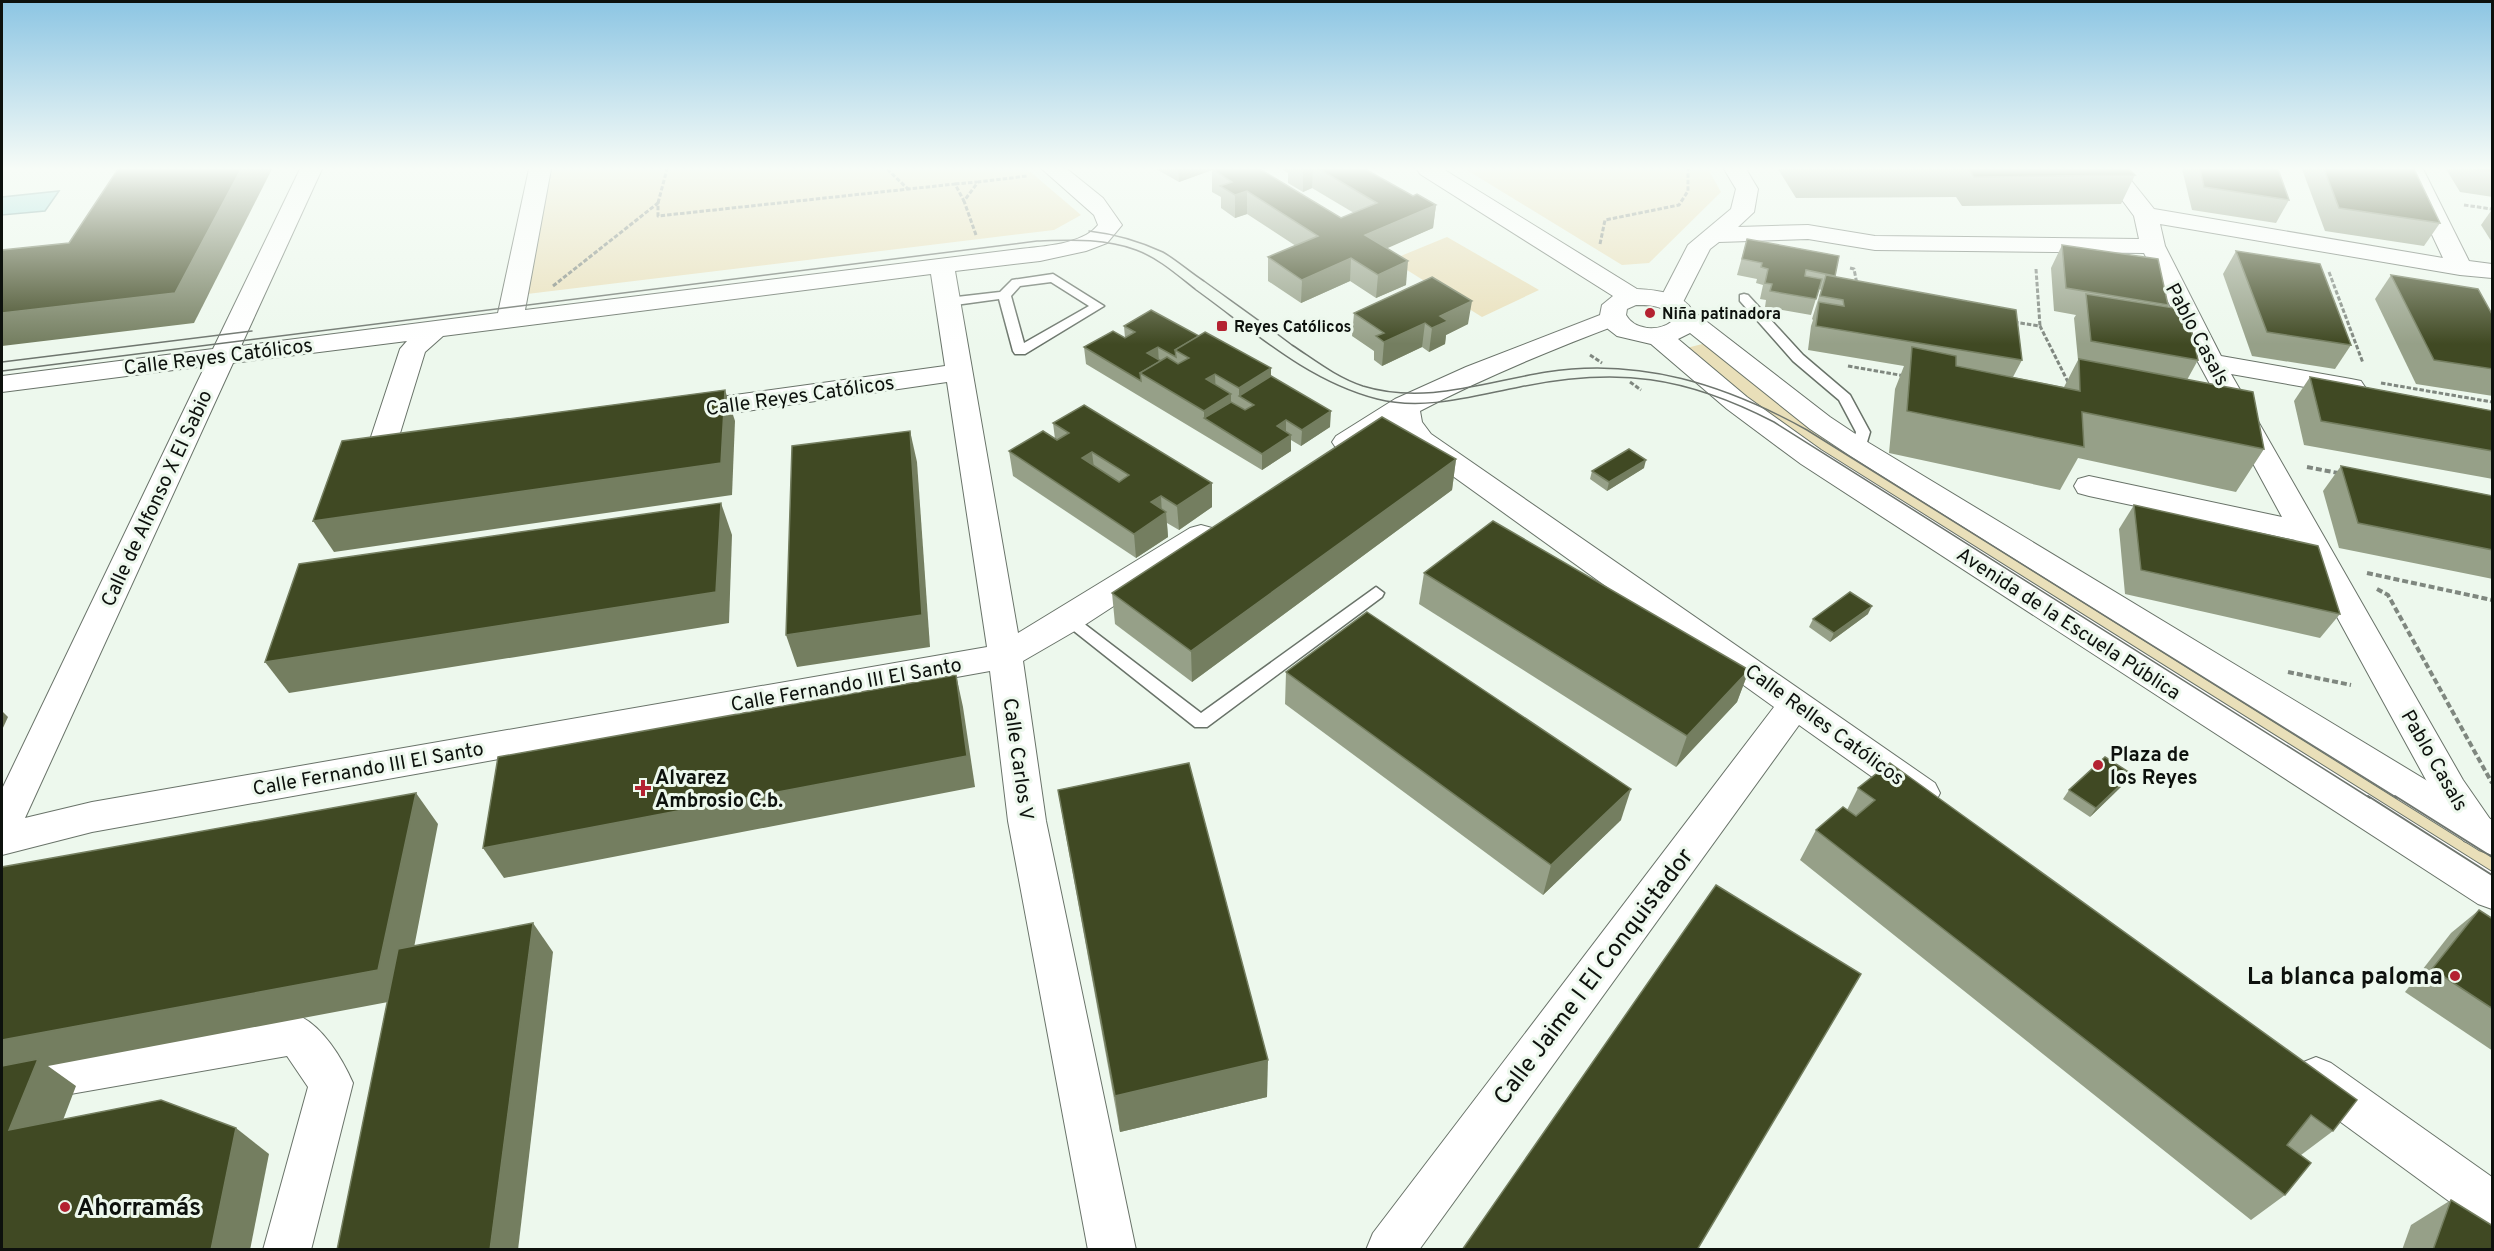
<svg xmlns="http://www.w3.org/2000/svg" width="2494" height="1251" viewBox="0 0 2494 1251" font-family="Overpass,sans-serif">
  <rect width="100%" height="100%" fill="#edf8ed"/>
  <g fill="#e9dfb9">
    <polygon points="548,169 1027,169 1081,215 1054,230 527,294"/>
    <polygon points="1465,169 1708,169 1721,192 1649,263 1622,265"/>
    <polygon points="1447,237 1539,290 1482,317 1391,260"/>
    <polygon points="1706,343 1863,460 2492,851 2492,881 1804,445 1683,349"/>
  </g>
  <polygon fill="#a3dedc" stroke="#76a09e" stroke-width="1.5" points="59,191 45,211 2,215 2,197"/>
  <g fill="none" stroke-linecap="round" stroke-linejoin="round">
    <defs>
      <g id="service">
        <path d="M 1053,274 L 1104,306 L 1025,354 L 1015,354 L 1013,351 L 999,299 L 948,306 L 942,302 L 948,298 L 1000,292 L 1012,280 ZM 1051,282 L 1089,306 L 1024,343 L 1011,296 L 1020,286 Z"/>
        <polygon points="1744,294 1748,295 1803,355 1850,395 1870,432 1864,452 1859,454 1852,449 1856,432 1839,400 1793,361 1740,301 1740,295"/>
        <polygon points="1376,587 1384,593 1382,597 1207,727 1195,727 1060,620 1068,614 1074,616 1201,713"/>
      </g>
      <g id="minor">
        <path d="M 300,169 L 322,169 L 241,346 L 498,313 L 529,169 L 551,169 L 525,310 L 1020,249 C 1043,246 1082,245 1098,225 L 1094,215 L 1042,169 L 1067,169 L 1103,198 L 1122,225 L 1107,243 L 1086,251 L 1040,261 L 955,271 L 1018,633 L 1190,528 L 1201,525 L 1212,528 L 1216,535 L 1212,542 L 1080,628 L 1023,661 L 1046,821 L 1136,1250 L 1088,1250 L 1008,821 L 990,671 L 92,832 L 2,855 L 2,789 L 205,366 L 2,392 L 2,376 L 213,349 ZM 931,274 L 945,366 L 684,402 L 674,405 L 670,411 L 674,417 L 684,420 L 947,382 L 987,647 L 92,802 L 25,818 L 233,363 L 407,341 L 400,349 L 368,446 C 381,466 404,462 424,456 L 428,450 L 424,444 L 414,441 L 397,443 L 425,352 L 443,336 Z"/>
        <polygon points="1724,169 1746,169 1758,189 1754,212 1738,227 1808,225 1875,236 2139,239 2134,216 2099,169 2122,169 2154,209 2443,258 2401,169 2423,169 2469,261 2492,264 2492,278 2460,275 2160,224 2165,246 2221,356 2351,379 2361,381 2365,387 2361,393 2351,395 2231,374 2463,780 2490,819 2492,823 2490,841 2477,846 2464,841 2437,800 2295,540 2089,496 2078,493 2074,486 2078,479 2089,476 2282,517 2198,362 2144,253 1875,250 1808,239 1719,242 1710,249 1680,308 1671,311 1662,308 1658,303 1688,245 1731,209 1736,189"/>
        <path d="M 1613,310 L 1622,313 L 1626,318 L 1622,323 C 1553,349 1485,377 1420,411 L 1422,422 L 1431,434 L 1935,783 L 1940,793 L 1935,803 L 1922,808 L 1909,803 L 1799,725 L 1419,1250 L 1366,1250 L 1373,1233 L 1774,707 L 1411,446 L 1395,425 C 1376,435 1358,454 1336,448 L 1332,442 L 1336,436 L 1395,399 L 1466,367 Z"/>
        <path d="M 297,1015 C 322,1025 342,1058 353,1083 L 311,1250 L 263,1250 L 308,1087 L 287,1056 L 2,1106 L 2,1064 Z"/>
        <polygon points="2316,1057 2331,1063 2492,1177 2492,1228 2476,1221 2301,1093 2294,1078 2301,1063"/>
      </g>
      <path id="tertiary" d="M 1417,169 L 1443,169 L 1637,289 C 1658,290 1682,293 1693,311 L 1830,417 L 1869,443 L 2492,820 L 2492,855 L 2479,850 L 1849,455 L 1810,429 L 1690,333 L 1678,339 L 1747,397 L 1821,450 L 2492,872 L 2492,909 L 2478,904 L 1801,464 L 1727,409 L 1651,344 L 1617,336 L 1608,329 L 1600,315 L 1602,305 L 1613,296 L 1420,174 ZM 1636,305 C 1651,305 1669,305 1671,322 C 1658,332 1634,330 1626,315 L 1627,309 Z"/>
    </defs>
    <use href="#service" stroke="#697369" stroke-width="3"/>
    <use href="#minor" stroke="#697369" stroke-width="2"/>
    <use href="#tertiary" stroke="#697369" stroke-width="2"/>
    <g stroke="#7f877f" stroke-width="3" stroke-dasharray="4.5 2" stroke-linecap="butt">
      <polyline points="887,169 908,189"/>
      <polyline points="955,184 977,182"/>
      <polyline points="658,203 667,169"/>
      <polyline points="2464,205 2492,209"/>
      <polyline points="976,235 964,201 978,182 1027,176"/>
      <polyline points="1600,244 1605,220 1679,205 1688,191 1688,169"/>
      <polyline points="1850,268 1854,269 1857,284"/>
      <polyline points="2036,269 2040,326"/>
      <polyline points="2329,272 2363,363"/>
      <polyline points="553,286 658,203 658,216 955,184 964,201"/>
      <polyline points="2014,322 2040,326 2069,384"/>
      <polyline points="1590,355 1602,363"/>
      <polyline points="1848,366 1905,376"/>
      <polyline points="1630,382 1641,390"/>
      <polyline points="2381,383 2492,402"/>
    </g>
    <g stroke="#7f877f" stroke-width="4" stroke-dasharray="6 3" stroke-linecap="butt">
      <polyline points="2307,467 2338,473"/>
      <polyline points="2367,573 2492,600"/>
      <polyline points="2377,589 2388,595 2492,783"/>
      <polyline points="2288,672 2351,685"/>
    </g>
    <use href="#service" fill="#fff" fill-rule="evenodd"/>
    <use href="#minor" fill="#fff" fill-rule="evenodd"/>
    <use href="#tertiary" fill="#fff" fill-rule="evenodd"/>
    <g stroke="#6e756e" stroke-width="1.5">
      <path d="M 1089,231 C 1115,234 1139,241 1163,252 C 1177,260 1190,272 1204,281 C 1233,302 1263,323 1292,345 C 1315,360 1336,377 1363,386 C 1425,405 1485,382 1546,372 C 1640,357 1726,385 1807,430 L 2397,798"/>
      <polyline points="2,362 252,331"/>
      <path d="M 2,371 L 1037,241 C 1071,240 1103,238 1136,250 C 1158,258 1177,275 1196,290 C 1253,331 1307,381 1377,399 C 1424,411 1473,396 1520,387 C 1618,367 1685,376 1774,422 L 2370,798"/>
    </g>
    <g stroke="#6e756e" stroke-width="2">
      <polyline points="2368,796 2492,875"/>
      <polyline points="2395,796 2492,857"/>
    </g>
  </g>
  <g fill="#96a088">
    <polygon points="1156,169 1260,169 1341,218 1354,213 1312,188 1303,192 1288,183 1288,173 1281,169 1365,169 1413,196 1436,205 1433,228 1386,248 1406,285 1376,298 1350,281 1301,303 1268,281 1268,257 1296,246 1247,214 1235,218 1221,208 1221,197 1212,192 1212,170 1179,182"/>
    <polygon points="1778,169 2129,169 2135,175 2121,204 1962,206 1956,197 1796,198"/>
    <polygon points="2182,169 2278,169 2289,200 2276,223 2192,210"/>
    <polygon points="2302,169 2414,169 2440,223 2424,246 2325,231"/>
    <polygon points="2446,169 2493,169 2493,197 2460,192"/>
    <polygon points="2493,208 2493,244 2481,225"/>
    <polygon points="1747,239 1839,256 1835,277 2022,360 2013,377 2064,387 2078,360 2074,318 2076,315 2054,311 2051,268 2062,245 2168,305 2167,307 2198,360 2187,380 2264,449 2236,492 2078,458 2060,490 1889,453 1895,389 1904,366 1808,350 1811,326 1813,320 1812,319 1821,290 1819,289 1811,315 1765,307 1766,300 1760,299 1763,285 1756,283 1757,279 1737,275"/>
    <polygon points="2236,251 2351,345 2335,369 2252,356 2223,274"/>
    <polygon points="2391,275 2493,316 2493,396 2416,384 2375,299"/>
    <polygon points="1354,313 1468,324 1446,335 1445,344 1429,352 1422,347 1382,366 1374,360 1374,351 1352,336"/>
    <polygon points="1124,326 1271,376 1330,427 1301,446 1291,440 1291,451 1262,470 1086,364 1084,347 1125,338"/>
    <polygon points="2310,377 2493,411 2493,479 2304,445 2294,401"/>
    <polygon points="1053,423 1212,507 1179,530 1167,523 1168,537 1136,558 1013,476 1009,451 1055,439"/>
    <polygon points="1456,459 1452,490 1192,682 1115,624 1112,593"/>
    <polygon points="2341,466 2493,496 2493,579 2339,548 2323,491"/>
    <polygon points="1644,468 1607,491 1590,479 1592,471"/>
    <polygon points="2134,505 2340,614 2320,638 2125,594 2119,529"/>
    <polygon points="1424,573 1749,670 1737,702 1676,767 1419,604"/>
    <polygon points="1868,614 1830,642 1809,627 1813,619"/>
    <polygon points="1286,672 1621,820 1543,895 1285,704"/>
    <polygon points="1890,763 2333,1131 2301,1155 2285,1195 2251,1220 1800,860 1816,830 1847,810 1858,788"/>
    <polygon points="2132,774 2126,782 2090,817 2063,799 2069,790"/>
    <polygon points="1058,790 1267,1097 1120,1132 1065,831"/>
    <polygon points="2479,910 2493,919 2493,1051 2405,992 2451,933"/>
    <polygon points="2451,1200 2493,1250 2402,1250 2411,1225"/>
  </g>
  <g fill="#747e60">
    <polygon points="241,169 272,169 194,323 2,346 2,313"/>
    <polygon points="1178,169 1216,169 1212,169 1212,170 1179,182"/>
    <polygon points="1303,169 1313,169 1312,188 1303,192"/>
    <polygon points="1247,191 1247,214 1235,218 1235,195"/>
    <polygon points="1436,205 1433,228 1363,259 1365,235"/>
    <polygon points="1351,258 1350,281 1301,303 1302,280"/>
    <polygon points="1408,261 1406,285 1376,298 1378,275"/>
    <polygon points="1472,301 1468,324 1446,335 1445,344 1429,352 1432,328 1440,316"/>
    <polygon points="1425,323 1422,347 1382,366 1384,342"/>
    <polygon points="1158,347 1159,363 1147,353"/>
    <polygon points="1271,368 1271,392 1239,396 1239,388"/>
    <polygon points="1215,374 1216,398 1206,379"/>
    <polygon points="725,390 735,421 732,495 334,552 313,521"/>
    <polygon points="1231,394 1231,418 1204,418 1204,411"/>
    <polygon points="1331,411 1330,427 1301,446 1302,430"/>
    <polygon points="1286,420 1286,437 1277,426"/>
    <polygon points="910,431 917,462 930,647 797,667 786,635"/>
    <polygon points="1291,435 1291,451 1262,470 1262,454"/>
    <polygon points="1092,452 1095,476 1082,458"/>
    <polygon points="1456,459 1452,490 1192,682 1191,651"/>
    <polygon points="1646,460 1644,468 1607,491 1609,482"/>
    <polygon points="1212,483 1212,507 1179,530 1177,506"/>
    <polygon points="1161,496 1162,515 1166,512 1168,537 1136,558 1134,534 1151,502"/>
    <polygon points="721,503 732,535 729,623 289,693 265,662"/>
    <polygon points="1872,606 1868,614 1830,642 1834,633"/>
    <polygon points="1749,670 1737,702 1676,767 1687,736"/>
    <polygon points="956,675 963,707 975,787 504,878 483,848"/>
    <polygon points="2,711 8,717 2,730"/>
    <polygon points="2132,774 2126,782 2090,817 2096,808"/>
    <polygon points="1631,789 1621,820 1543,895 1551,865"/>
    <polygon points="416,793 438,824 404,999 48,1066 76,1086 49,1157 9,1130 2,1075 2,1040"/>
    <polygon points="533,923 553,952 518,1250 490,1250"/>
    <polygon points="1268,1060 1267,1097 1120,1132 1115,1096"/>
    <polygon points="236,1128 269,1154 250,1250 211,1250"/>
  </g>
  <g fill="#404923" stroke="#747e60" stroke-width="1.5" fill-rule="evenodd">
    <polygon points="118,169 241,169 175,293 2,313 2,250 69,243"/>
    <polygon points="1212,169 1260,169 1341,218 1377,203 1319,169 1365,169 1413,196 1417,194 1436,205 1365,235 1408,261 1378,275 1351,258 1302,280 1268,257 1318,236 1247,191 1235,195 1220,186 1232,182"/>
    <polygon points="1968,169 2129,169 2135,175 1974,177"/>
    <polygon points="2200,169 2278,169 2289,200 2204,187"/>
    <polygon points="2324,169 2414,169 2440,223 2339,208"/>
    <polygon points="2475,169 2493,169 2493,172 2476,170"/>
    <polygon points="1747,239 1839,256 1835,276 1806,270 1805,276 1822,279 1816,299 1770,291 1772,284 1765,283 1768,269 1761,267 1762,263 1742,259"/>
    <polygon points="2062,245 2158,259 2168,305 2066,288"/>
    <polygon points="2236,251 2320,264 2351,345 2267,332"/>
    <polygon points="1826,275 2016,310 2022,360 1816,326 1819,302 1844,306 1843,300 1820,296"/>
    <polygon points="2391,275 2478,289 2493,316 2493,369 2434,360"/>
    <polygon points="1432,277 1472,301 1440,316 1448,321 1432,328 1425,323 1384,342 1376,336 1384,333 1354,313"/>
    <polygon points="2086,294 2187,310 2198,360 2091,341"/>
    <polygon points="1151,310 1199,336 1175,350 1176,357 1158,347 1147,353 1161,361 1140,373 1141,381 1084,347 1113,331 1125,338 1135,332 1124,326"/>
    <polygon points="1205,332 1271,368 1239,388 1215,374 1206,379 1231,394 1204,411 1140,373 1167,357 1178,364 1189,358 1175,350"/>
    <polygon points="1912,347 1956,356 1956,366 2080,391 2079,359 2253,392 2264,449 2082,412 2084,447 1907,411"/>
    <polygon points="1271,376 1331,411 1302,430 1286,420 1277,426 1291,435 1262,454 1204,418 1231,402 1245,410 1254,405 1239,396"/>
    <polygon points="2310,377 2493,411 2493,451 2321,421"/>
    <polygon points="725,390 721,463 313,521 342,441"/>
    <path d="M 1084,405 L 1212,483 L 1177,506 L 1161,496 L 1151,502 L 1166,512 L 1134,534 L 1009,451 L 1043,431 L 1057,440 L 1069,433 L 1053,423 ZM 1092,452 L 1129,475 L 1119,482 L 1082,458 Z"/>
    <polygon points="1382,417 1456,459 1191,651 1112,593"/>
    <polygon points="910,431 922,615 786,635 792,446"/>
    <polygon points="1629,449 1646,460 1609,482 1592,471"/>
    <polygon points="2341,466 2493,496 2493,550 2358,523"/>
    <polygon points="721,503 716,592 265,662 299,564"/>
    <polygon points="2134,505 2318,546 2340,614 2141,570"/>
    <polygon points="1493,521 1749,670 1687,736 1424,573"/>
    <polygon points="1850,592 1872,606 1834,633 1813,619"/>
    <polygon points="1367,612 1631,789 1551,865 1286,672"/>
    <polygon points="956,675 967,756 483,848 498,757"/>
    <polygon points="2105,757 2132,774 2096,808 2069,790"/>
    <polygon points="1189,763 1268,1060 1115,1096 1058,790"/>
    <polygon points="1890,763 2357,1100 2333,1131 2311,1115 2287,1145 2311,1163 2285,1195 1816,830 1843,807 1856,816 1875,800 1858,788"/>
    <polygon points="416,793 378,970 2,1040 2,867"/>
    <polygon points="1716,885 1861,974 1697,1250 1462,1250"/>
    <polygon points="2479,910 2493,919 2493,1009 2432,969"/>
    <polygon points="533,923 490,1250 337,1250 398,949"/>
    <polygon points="38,1059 9,1130 161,1100 236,1128 211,1250 2,1250 2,1066"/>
    <polygon points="2451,1200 2493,1226 2493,1250 2433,1250"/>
  </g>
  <linearGradient id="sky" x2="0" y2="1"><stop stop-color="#8cc5e3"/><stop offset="0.49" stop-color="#f7fcf7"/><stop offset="1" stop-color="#f7fcf7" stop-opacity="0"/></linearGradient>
  <rect width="2494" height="344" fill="url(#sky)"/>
  <g fill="#b42231" stroke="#edf8ed" stroke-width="2">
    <circle cx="1650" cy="313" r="6"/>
    <rect x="1216" y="320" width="12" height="12" rx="3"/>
    <circle cx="2098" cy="765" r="6"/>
    <path d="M640 779h6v6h6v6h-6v6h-6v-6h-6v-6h6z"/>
    <circle cx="2455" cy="976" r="6"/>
    <circle cx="65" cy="1207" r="6"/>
  </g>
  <g text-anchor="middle" stroke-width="6" stroke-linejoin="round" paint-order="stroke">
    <g font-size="16" font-weight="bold" fill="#0d110d" stroke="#edf8ed" text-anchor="start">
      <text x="1662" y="319">Niña patinadora</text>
      <text x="1234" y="332">Reyes Católicos</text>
    </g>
    <g font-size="20" fill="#0d110d" stroke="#edf8ed">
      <text transform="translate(2198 334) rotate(62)" y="7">Pablo Casals</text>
      <text transform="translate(218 356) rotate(-7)" y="7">Calle Reyes Católicos</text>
      <text transform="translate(800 395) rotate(-8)" y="7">Calle Reyes Católicos</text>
      <text transform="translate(156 498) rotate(-65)" y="7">Calle de Alfonso X El Sabio</text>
      <text transform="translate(2069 623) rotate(33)" y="7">Avenida de la Escuela Pública</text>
      <text transform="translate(846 684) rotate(-10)" y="7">Calle Fernando III El Santo</text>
      <text transform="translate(1825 724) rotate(36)" y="7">Calle Relles Católicos</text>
      <text transform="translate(1019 759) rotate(82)" y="7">Calle Carlos V</text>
      <text transform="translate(2435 760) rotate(60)" y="7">Pablo Casals</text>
      <text transform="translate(368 768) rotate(-10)" y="7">Calle Fernando III El Santo</text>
    </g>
    <g font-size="20" font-weight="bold" fill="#0d110d" stroke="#edf8ed" text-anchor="start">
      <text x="2110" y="761">Plaza de<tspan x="2110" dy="23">los Reyes</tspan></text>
      <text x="655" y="784">Alvarez<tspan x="655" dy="23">Ambrosio C.b.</tspan></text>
    </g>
    <g font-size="24" fill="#0d110d" stroke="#edf8ed">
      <text transform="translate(1593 976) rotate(-53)" y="8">Calle Jaime I El Conquistador</text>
    </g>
    <g font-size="24" font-weight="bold" fill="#0d110d" stroke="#edf8ed" text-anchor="end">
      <text x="2443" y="984">La blanca paloma</text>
      <text x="77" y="1215" text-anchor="start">Ahorramás</text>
    </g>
  </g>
  <rect width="2494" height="1251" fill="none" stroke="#0d110d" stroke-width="6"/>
</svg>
